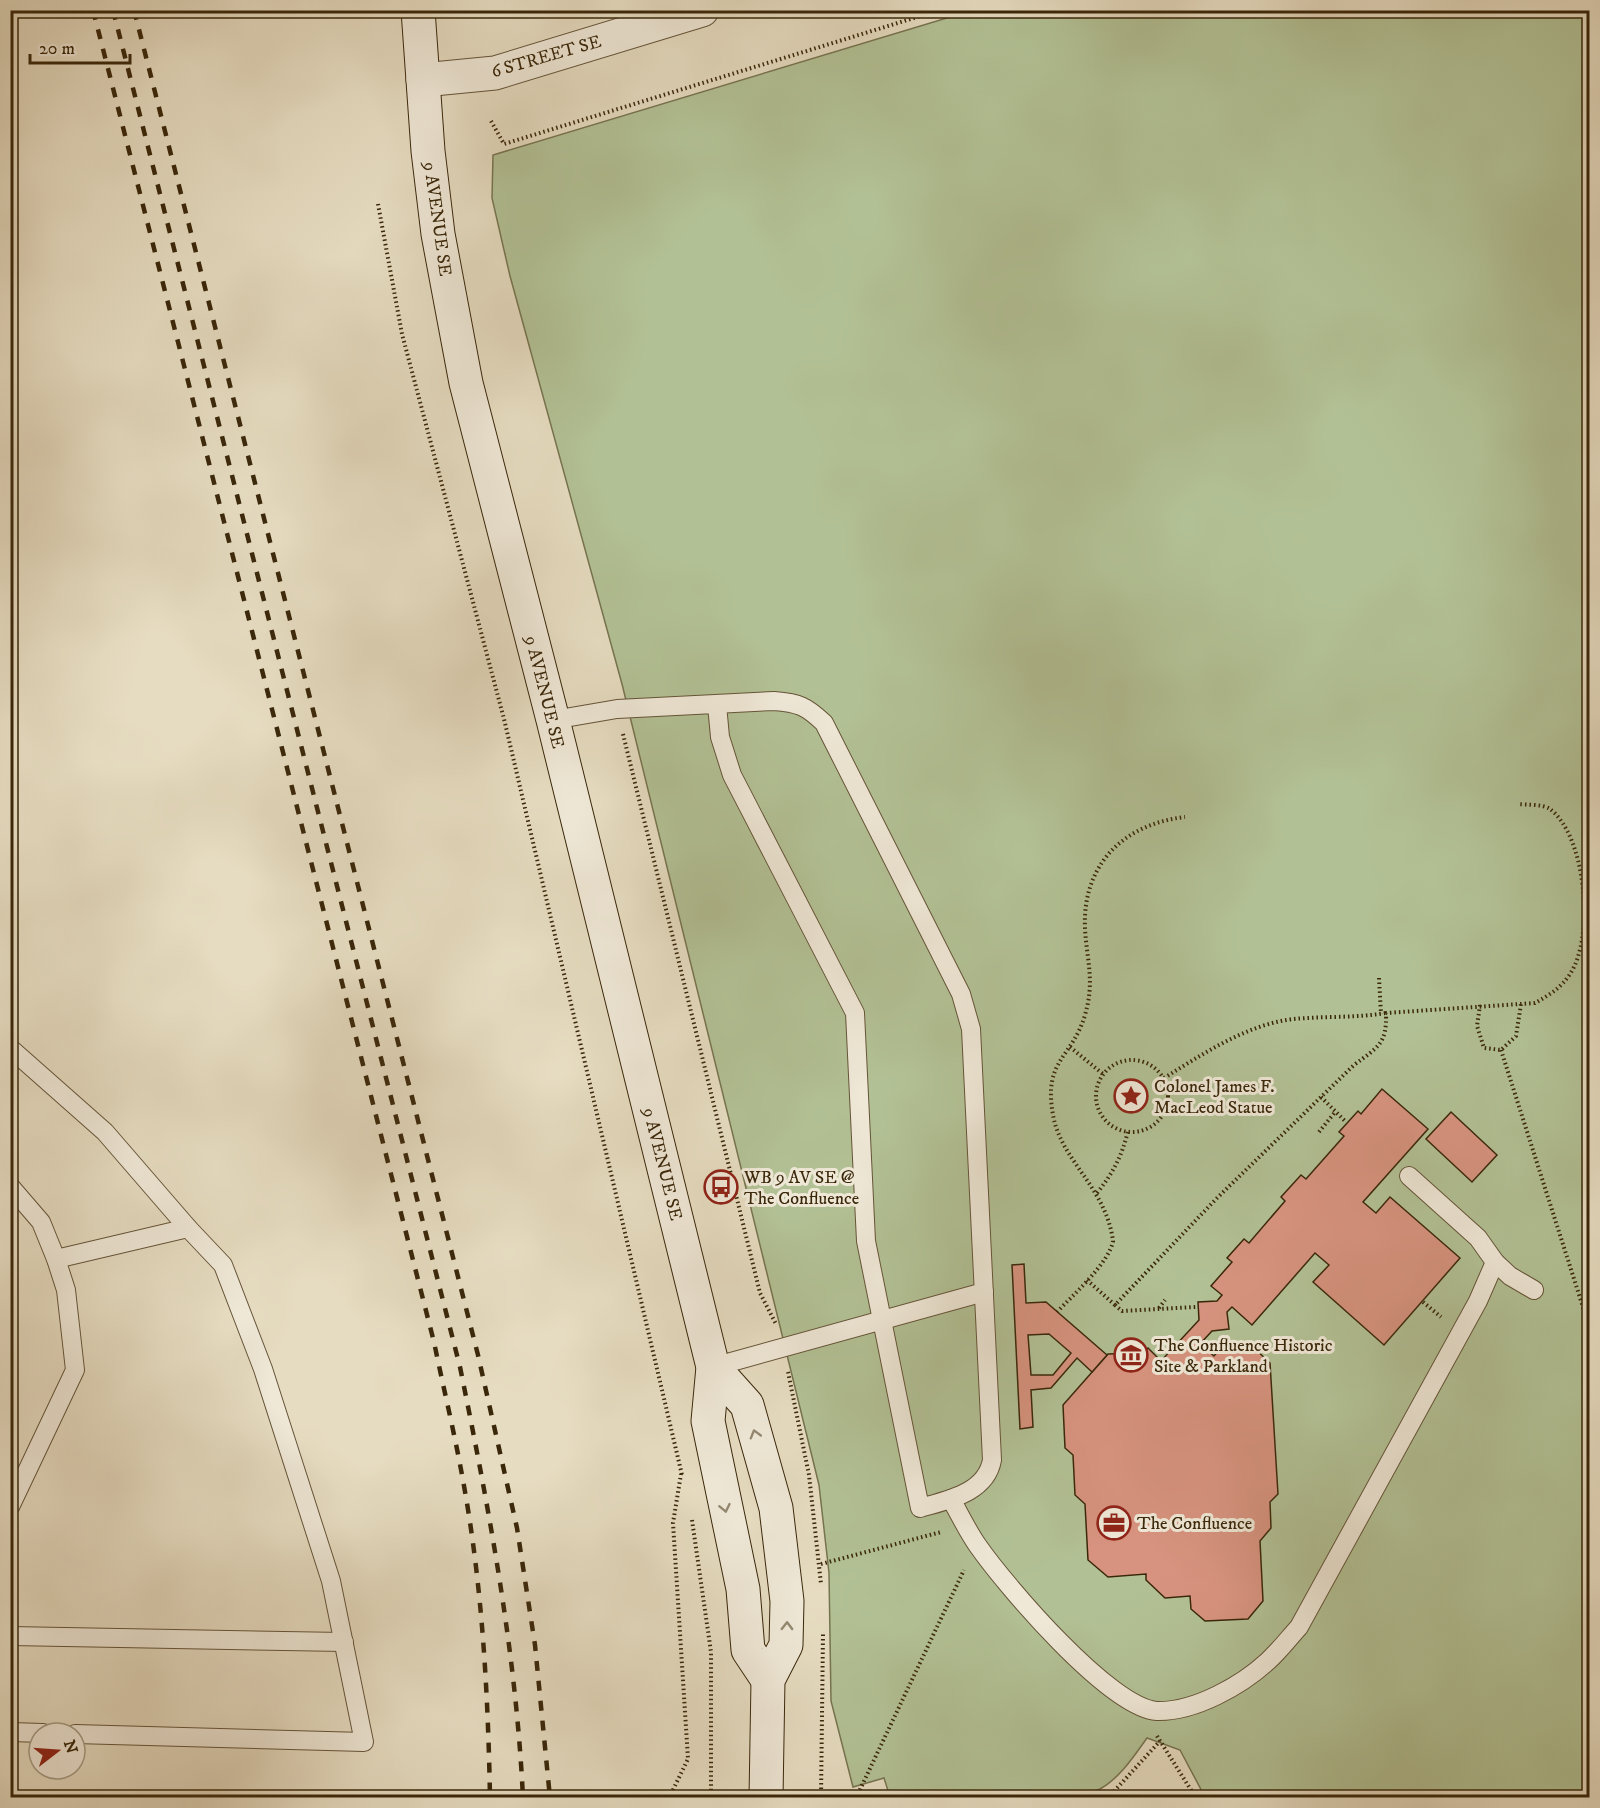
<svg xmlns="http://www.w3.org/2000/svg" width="1600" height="1808" viewBox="0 0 1600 1808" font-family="'IM FELL DW Pica',serif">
  <rect width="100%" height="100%" fill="#e6dcc1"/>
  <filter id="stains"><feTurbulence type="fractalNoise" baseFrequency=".00333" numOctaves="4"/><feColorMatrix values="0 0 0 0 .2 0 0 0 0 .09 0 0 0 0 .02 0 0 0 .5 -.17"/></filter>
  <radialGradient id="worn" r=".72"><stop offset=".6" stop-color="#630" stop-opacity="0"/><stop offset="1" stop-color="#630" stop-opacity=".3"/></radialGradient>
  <path fill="#b2c195" stroke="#767450" stroke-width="1.5" d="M 970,11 L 1589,11 L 1589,1797 L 1205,1797 L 1180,1750 L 1147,1738 C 1134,1756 1120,1778 1100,1789 C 1070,1805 952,1797 912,1798 L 911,1794 L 890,1797 L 884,1778 L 853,1787 L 831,1701 L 829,1573 L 819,1485 L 622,684 L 510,276 L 492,198 L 493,155 Z"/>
  <g fill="#d7937f" stroke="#3a270a" stroke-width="1.5" fill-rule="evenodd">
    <polygon points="1382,1089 1428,1129 1363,1202 1376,1213 1390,1197 1460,1258 1384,1345 1313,1282 1329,1265 1315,1253 1252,1325 1232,1307 1227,1312 1229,1329 1212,1331 1200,1344 1214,1356 1219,1350 1252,1346 1270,1363 1278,1494 1270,1502 1271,1528 1260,1541 1263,1601 1248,1619 1205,1621 1191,1609 1190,1596 1165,1598 1146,1580 1146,1574 1108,1577 1088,1560 1085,1504 1075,1495 1073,1455 1065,1448 1063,1405 1108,1354 1142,1353 1148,1348 1161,1361 1199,1320 1198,1302 1217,1301 1222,1295 1211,1286 1232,1262 1227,1258 1244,1239 1249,1243 1285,1201 1281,1197 1301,1175 1306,1179 1344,1136 1339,1132 1358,1111 1361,1114"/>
    <polygon points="1451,1112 1497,1155 1472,1182 1426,1139"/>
    <path d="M 1024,1264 L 1026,1303 L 1046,1302 L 1107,1355 L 1092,1372 L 1077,1358 L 1051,1388 L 1031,1390 L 1033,1427 L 1020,1429 L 1012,1265 ZM 1049,1334 L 1071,1353 L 1053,1375 L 1031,1375 L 1028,1335 Z"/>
  </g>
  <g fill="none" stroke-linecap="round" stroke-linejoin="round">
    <defs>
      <g id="service">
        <path d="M 553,720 L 617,709 L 774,701 C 799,703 806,706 824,723 L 961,994 L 971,1029 L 992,1460 C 986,1493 948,1500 920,1508 L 866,1241 L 855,1013 L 732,775 L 720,737 L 717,705"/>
        <polyline points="10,1048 105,1132 188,1228 56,1259"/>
        <polyline points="10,1186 41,1222 56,1259 66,1290 75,1370 10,1507"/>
        <polyline points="1495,1262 1510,1276 1534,1290"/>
        <polyline points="713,1367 984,1292"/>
        <path d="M 951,1499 C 960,1515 968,1532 978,1546 C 1006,1586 1110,1708 1157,1711 C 1195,1712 1242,1685 1268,1661 C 1279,1651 1289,1638 1299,1627 L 1478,1301 L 1495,1262 L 1478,1238 L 1409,1176"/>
        <polyline points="10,1636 344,1642"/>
        <polyline points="10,1732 43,1733"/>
        <polyline points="75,1734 364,1742 331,1581 263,1369 223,1265 188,1228"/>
      </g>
      <polyline id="tertiary" points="423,80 495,73 702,10"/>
      <g id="secondary">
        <polyline points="418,10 428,151 438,234 466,383 553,720 713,1367 708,1421 743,1589 748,1650 768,1680"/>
        <polyline points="713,1367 747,1405 776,1508 787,1601 786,1645 768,1680 766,1798"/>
      </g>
    </defs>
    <use href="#service" stroke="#655438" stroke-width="20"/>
    <use href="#tertiary" stroke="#655438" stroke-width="35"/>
    <use href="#secondary" stroke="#3a270a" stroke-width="35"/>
    <g stroke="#3a270a" stroke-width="4" stroke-dasharray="1.5 3" stroke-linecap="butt">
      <polyline points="491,121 504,144 940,10"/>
      <polyline points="378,204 402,334 504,719 682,1475"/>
      <polyline points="623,734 760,1293 776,1324"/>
      <polyline points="1379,978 1381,1014"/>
      <polyline points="1480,1005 1477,1026 1484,1048 1501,1050 1516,1036 1521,1004"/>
      <polyline points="1070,1047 1103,1074"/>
      <polyline points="1501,1050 1590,1329"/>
      <circle cx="1132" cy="1096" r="36"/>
      <path d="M 1164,1078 C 1203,1054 1247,1024 1294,1019 C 1325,1016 1356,1018 1386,1013"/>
      <polyline points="1321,1097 1345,1121"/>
      <polyline points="1319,1132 1336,1111"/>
      <path d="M 1097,1193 C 1113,1173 1122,1156 1128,1131"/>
      <path d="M 1087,1280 L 1115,1305 L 1216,1199 L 1354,1065 C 1378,1047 1387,1044 1386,1013 L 1535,1003 C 1549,995 1561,988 1570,974 C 1595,937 1586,836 1550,809 C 1543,804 1527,805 1518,804"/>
      <polyline points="1423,1302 1441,1317"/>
      <polyline points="1115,1305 1122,1311 1196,1307"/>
      <polyline points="1159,1308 1165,1300"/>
      <path d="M 1057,1312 C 1073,1295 1109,1263 1113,1241 C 1106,1187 1061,1161 1053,1115 C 1043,1059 1072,1059 1085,1015 C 1095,981 1087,962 1085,929 C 1082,865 1123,824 1185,817"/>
      <polyline points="788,1372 809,1475 821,1584"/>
      <polyline points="692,1520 711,1652 711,1798"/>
      <polyline points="821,1564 941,1532"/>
      <polyline points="1157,1736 1196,1798"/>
      <polyline points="669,1798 688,1759 673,1523 681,1474"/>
      <polyline points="821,1798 823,1633"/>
      <polyline points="856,1798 964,1570"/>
      <polyline points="1108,1798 1160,1741"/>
    </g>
    <use href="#service" stroke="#efe8d7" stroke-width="18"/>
    <use href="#tertiary" stroke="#efe8d7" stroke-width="33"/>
    <use href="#secondary" stroke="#efe8d7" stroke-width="33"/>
    <g stroke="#3a270a" stroke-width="4.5" stroke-dasharray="10 10" stroke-linecap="butt">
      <path d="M 93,10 L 434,1342 C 443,1386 454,1431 462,1475 C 482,1581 488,1690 490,1798"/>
      <path d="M 113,10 L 460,1367 C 489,1509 516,1652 523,1798"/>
      <polyline points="134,10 478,1355 517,1528 535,1645 550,1798"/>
    </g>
  </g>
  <defs><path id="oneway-chevron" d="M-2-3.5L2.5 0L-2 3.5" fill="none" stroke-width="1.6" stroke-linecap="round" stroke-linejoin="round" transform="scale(1.5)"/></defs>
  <g stroke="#948870">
    <use href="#oneway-chevron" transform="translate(755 1434) rotate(-106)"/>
    <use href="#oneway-chevron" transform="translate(725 1508) rotate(78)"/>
    <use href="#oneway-chevron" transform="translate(787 1626) rotate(-89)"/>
  </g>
  <defs>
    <symbol id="sight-ring" viewBox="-11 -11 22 22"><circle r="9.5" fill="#efe8d7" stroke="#8f2418" stroke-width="1.5"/><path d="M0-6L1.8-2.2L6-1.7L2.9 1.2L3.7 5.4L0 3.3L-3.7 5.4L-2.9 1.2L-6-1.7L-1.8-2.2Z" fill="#8f2418"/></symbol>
    <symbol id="bus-ring" viewBox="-11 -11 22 22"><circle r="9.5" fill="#efe8d7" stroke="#8f2418" stroke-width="1.5"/><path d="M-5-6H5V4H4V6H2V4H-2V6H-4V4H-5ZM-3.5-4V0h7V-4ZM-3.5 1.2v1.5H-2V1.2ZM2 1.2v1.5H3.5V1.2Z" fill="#8f2418"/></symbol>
    <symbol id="museum-ring" viewBox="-11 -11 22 22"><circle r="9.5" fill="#efe8d7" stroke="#8f2418" stroke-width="1.5"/><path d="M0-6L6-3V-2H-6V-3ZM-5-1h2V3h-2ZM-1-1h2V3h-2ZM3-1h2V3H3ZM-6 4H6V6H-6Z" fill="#8f2418"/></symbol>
    <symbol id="office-ring" viewBox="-11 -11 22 22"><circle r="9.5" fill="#efe8d7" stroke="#8f2418" stroke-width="1.5"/><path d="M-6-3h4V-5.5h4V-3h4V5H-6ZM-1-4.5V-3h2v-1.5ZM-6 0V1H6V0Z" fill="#8f2418"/></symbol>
  </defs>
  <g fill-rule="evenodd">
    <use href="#sight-ring" x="1112" y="1077" width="38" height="38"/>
    <use href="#bus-ring" x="702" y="1168" width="38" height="38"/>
    <use href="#museum-ring" x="1112" y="1336" width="38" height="38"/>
    <use href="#office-ring" x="1095" y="1504" width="38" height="38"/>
  </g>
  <g text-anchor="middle" stroke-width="6" stroke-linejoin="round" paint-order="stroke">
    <g font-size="18" fill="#3a270a" stroke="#efe8d7">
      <text transform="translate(546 56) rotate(-16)" y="6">6 STREET SE</text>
      <text transform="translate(438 219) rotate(82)" y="6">9 AVENUE SE</text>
      <text transform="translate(545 692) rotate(76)" y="6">9 AVENUE SE</text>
      <text transform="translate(663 1164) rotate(76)" y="6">9 AVENUE SE</text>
    </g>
    <g font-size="18" fill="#3a270a" stroke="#efe8d7" text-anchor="start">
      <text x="1154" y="1092">Colonel James F.<tspan x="1154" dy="21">MacLeod Statue</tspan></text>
      <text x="744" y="1183">WB 9 AV SE @<tspan x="744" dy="21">The Confluence</tspan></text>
      <text x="1154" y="1351">The Confluence Historic<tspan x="1154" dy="21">Site &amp; Parkland</tspan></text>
      <text x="1137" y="1529">The Confluence</text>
    </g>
  </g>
  <rect width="1600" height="1808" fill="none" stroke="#e6dcc1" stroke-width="36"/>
  <rect x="12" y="12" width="1576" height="1784" fill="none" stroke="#3a270a" stroke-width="3"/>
  <rect x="18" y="18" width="1564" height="1772" fill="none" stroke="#3a270a" stroke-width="1.5"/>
  <g transform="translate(57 1751) rotate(73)"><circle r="28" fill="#efe8d7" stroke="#a79b85" stroke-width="1.5"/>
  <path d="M0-4.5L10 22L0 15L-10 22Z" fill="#8f2418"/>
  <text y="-9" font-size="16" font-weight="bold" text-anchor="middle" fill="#3a270a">N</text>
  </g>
  <path d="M30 54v9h100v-9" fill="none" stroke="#3a270a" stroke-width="3"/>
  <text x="39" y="54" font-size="18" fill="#3a270a" stroke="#efe8d7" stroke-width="4.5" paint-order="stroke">20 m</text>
  <rect width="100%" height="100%" filter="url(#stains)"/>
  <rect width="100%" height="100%" fill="url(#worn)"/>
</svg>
